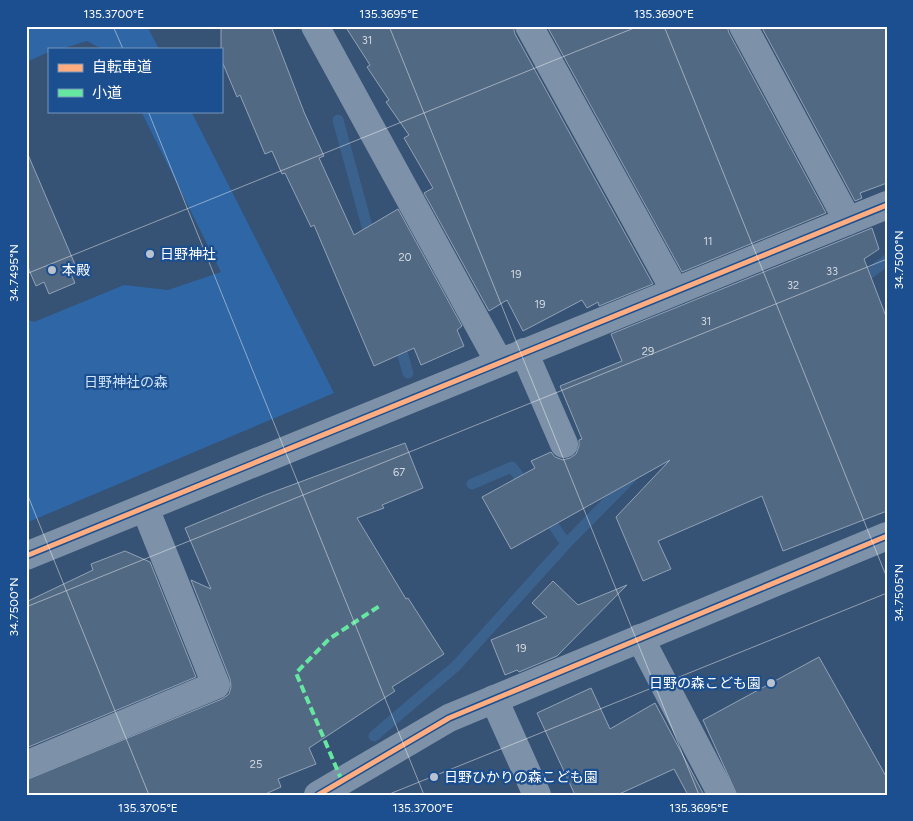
<svg xmlns="http://www.w3.org/2000/svg" width="913" height="821" viewBox="0 0 913 821" font-family="Figtree,'Noto Sans JP',sans-serif">
  <rect width="100%" height="100%" fill="#365274"/>
  <g fill="#2f66a5">
    <polygon points="26,26 147,26 159,49 102,49 87,41 61,49 49,49 49,52 26,62"/>
    <polygon points="141,111 191,111 334,393 26,523 26,319 34,322 124,285 168,290 221,272"/>
  </g>
  <g fill="none" stroke-linecap="round" stroke-linejoin="round">
    <g stroke="#3b618d" stroke-width="11">
      <polyline points="338,120 371,241"/>
      <polyline points="858,282 887,260"/>
      <polyline points="398,338 408,373"/>
      <polyline points="472,484 512,467 528,489"/>
      <polyline points="546,514 566,544"/>
      <polyline points="374,736 456,666 566,544 632,477"/>
    </g>
  </g>
  <g fill="#526984" stroke="#92a2b6">
    <polygon points="221,26 271,26 304,112 324,156 319,158 354,235 398,209 462,326 457,330 464,346 421,365 414,348 374,366 314,225 311,227 285,173 282,174 272,151 265,154 240,95 237,97 221,59"/>
    <polygon points="345,26 513,26 515,34 653,284 599,306 598,302 587,308 582,300 523,331 507,300 489,311 424,193 433,188 404,138 409,135 386,102 389,100 367,67 370,65"/>
    <polygon points="547,26 727,26 729,33 826,213 682,272"/>
    <polygon points="761,26 887,26 887,183 860,193 862,198 855,201"/>
    <polygon points="26,150 77,269 70,272 75,283 49,294 44,282 36,286 26,263"/>
    <polygon points="872,228 879,249 864,259 887,319 887,511 783,551 762,496 658,541 671,569 643,581 616,517 670,460 511,549 482,497 535,468 531,461 551,452 555,457 563,460 570,458 576,454 579,446 579,440 582,439 560,386 622,361 611,334"/>
    <polygon points="405,443 423,488 382,505 384,508 357,518 406,599 408,598 444,654 392,687 395,691 309,748 316,764 278,779 281,787 263,795 26,795 26,780 222,699 229,694 231,687 230,679 191,580 211,589 185,528 265,495"/>
    <polygon points="125,551 150,562 196,677 26,748 26,602 93,570 91,564"/>
    <polygon points="553,581 578,605 627,585 557,656 519,672 517,670 505,675 491,640 547,617 532,603"/>
    <polygon points="819,657 887,778 887,795 737,795 703,720"/>
    <polygon points="591,688 610,729 655,703 704,795 688,795 674,769 617,795 575,795 537,713"/>
  </g>
  <g fill="none" stroke-linecap="round" stroke-linejoin="round">
    <g stroke="#7d92a8" stroke-width="28">
      <polyline points="315,26 499,362"/>
      <polyline points="529,26 675,291"/>
      <polyline points="743,26 848,221"/>
      <polyline points="524,352 564,444"/>
      <polyline points="26,556 887,205"/>
      <polyline points="640,638 722,795"/>
      <polyline points="494,699 537,795"/>
      <polyline points="26,765 216,685 145,508"/>
      <polyline points="318,795 449,718 887,536"/>
    </g>
    <polyline stroke="#66e7a1" stroke-width="4" stroke-dasharray="8 4" stroke-linecap="butt" points="342,781 296,673 329,639 381,605"/>
    <defs>
      <g id="cycleway">
        <polyline points="26,556 887,205"/>
        <polyline points="318,795 449,718 887,536"/>
      </g>
    </defs>
    <use href="#cycleway" stroke="#1b4f8f" stroke-width="8"/>
    <use href="#cycleway" stroke="#ffac80" stroke-width="5"/>
  </g>
  <path fill="none" stroke="#fff" stroke-width="1" stroke-opacity="0.45" d="M 113,26 L 123,49M 389,26 L 699,795M 664,26 L 887,578M 148,111 L 424,795M 26,274 L 639,26M 26,491 L 149,795M 26,607 L 887,259M 387,795 L 887,593"/>
  <g fill="#b9c2ce" stroke="#1b4f8f" stroke-width="2">
    <circle cx="150" cy="254" r="5"/>
    <circle cx="52" cy="270" r="5"/>
    <circle cx="771" cy="683" r="5"/>
    <circle cx="434" cy="777" r="5"/>
  </g>
  <g text-anchor="middle" stroke-width="4.5" stroke-linejoin="round" paint-order="stroke">
    <g font-size="11" fill="#d4dae0">
      <text x="367" y="44">31</text>
      <text x="708" y="245">11</text>
      <text x="405" y="261">20</text>
      <text x="832" y="275">33</text>
      <text x="516" y="278">19</text>
      <text x="793" y="289">32</text>
      <text x="540" y="308">19</text>
      <text x="706" y="325">31</text>
      <text x="648" y="355">29</text>
      <text x="399" y="476">67</text>
      <text x="521" y="652">19</text>
      <text x="256" y="768">25</text>
    </g>
    <g font-size="14" fill="#fff" stroke="#1b4f8f" text-anchor="start">
      <text x="160" y="259">日野神社</text>
      <text x="62" y="275">本殿</text>
      <text x="761" y="688" text-anchor="end">日野の森こども園</text>
      <text x="444" y="782">日野ひかりの森こども園</text>
    </g>
    <g font-size="14" fill="#cfe3fa" stroke="#1b4f8f">
      <text x="126" y="387">日野神社の森</text>
    </g>
  </g>
  <rect width="913" height="821" fill="none" stroke="#1b4f8f" stroke-width="55"/>
  <rect x="48" y="48" width="175" height="65" fill="#1b4f8f" stroke="#7695bc"/>
  <rect x="58" y="64" width="25" height="8" fill="#ffac80" stroke="#7695bc"/>
  <text x="92" y="72" font-size="15" fill="#ffffff">自転車道</text>
  <rect x="58" y="89" width="25" height="8" fill="#66e7a1" stroke="#7695bc"/>
  <text x="92" y="98" font-size="15" fill="#ffffff">小道</text>
  <rect x="28" y="28" width="858" height="766" fill="none" stroke="#fff" stroke-width="2"/>
  <g font-size="12" text-anchor="middle" fill="#fff">
    <text x="114" y="18">135.3700°E</text>
    <text x="389" y="18">135.3695°E</text>
    <text x="664" y="18">135.3690°E</text>
    <text transform="translate(899 260) rotate(-90)" y="4">34.7500°N</text>
    <text transform="translate(14 273) rotate(-90)" y="4">34.7495°N</text>
    <text transform="translate(899 593) rotate(-90)" y="4">34.7505°N</text>
    <text transform="translate(14 607) rotate(-90)" y="4">34.7500°N</text>
    <text x="148" y="812">135.3705°E</text>
    <text x="423" y="812">135.3700°E</text>
    <text x="699" y="812">135.3695°E</text>
  </g>
</svg>
